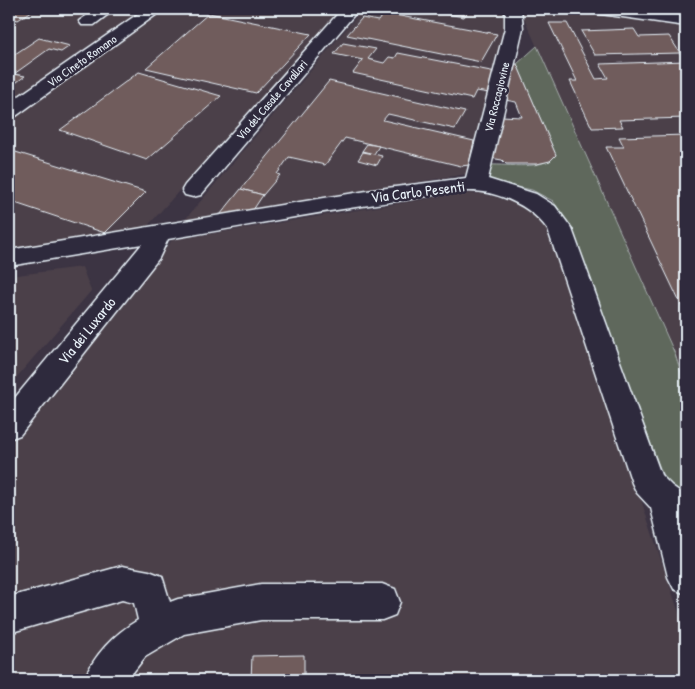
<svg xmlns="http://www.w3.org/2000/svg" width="695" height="689" viewBox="0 0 695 689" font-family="'Patrick Hand',sans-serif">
  <rect width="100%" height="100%" fill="#3c3443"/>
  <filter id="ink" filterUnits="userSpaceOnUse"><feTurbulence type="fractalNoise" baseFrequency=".02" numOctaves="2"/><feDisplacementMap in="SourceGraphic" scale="10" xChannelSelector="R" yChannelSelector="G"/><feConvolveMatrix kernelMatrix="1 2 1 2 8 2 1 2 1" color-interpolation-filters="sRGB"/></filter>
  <g filter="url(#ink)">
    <g fill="#4b404a">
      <polygon points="9,9 342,9 144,230 9,251"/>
      <polygon points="363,9 504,9 507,18 472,173 183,222"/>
      <polygon points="520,9 686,9 686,388 675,354"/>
      <polygon points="481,193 531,207 549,226 686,634 686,680 9,680 9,441 172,240 450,195"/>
      <polygon points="82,267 91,291 9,386 9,276"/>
    </g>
    <path fill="#5f685c" stroke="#a4acaa" d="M 537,46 L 675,354 L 686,388 L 686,500 L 673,492 L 664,479 L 569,224 L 553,201 L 532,190 L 485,180 L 489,165 C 510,164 541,171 556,155 L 517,64 Z"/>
    <g fill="#6f5c5c" stroke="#e8f1f8">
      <polygon points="19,9 35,9 18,20 9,17"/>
      <polygon points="418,9 469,9 464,17"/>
      <polygon points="209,13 311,34 256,93 146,68"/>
      <polygon points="384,13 497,34 481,62 347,35 362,18 378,21"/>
      <polygon points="549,23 567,23 596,79 608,78 600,64 686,61 686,118 619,120 623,127 592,128 570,81 577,81"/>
      <polygon points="634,29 639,37 669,36 680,53 595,55 581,31"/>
      <polygon points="39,38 70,46 61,52 49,49 14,74 25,76 9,88 9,58"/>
      <polygon points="343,43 376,49 368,59 384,63 389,57 395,58 398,53 496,72 490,93 476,91 472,99 353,73 363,60 334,54"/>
      <polygon points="513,64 517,64 556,155 550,161 537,164 506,164 502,160 490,158 501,116 522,117 516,102 505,100"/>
      <polygon points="139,72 221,96 147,160 60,130"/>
      <polygon points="329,81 465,112 455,129 388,114 383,120 474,141 469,165 461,166 345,138 325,165 289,157 277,174 280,175 263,195 241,189"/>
      <polygon points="686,135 686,307 682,307 606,147 624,147 619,137"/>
      <polygon points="367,144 379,146 374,154 362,151"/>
      <polygon points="9,150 146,192 105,233 9,201"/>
      <polygon points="363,152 374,154 382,156 377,165 358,160"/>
      <polygon points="241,189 263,195 253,210 220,215"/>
      <polygon points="304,655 304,680 251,680 252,656"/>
    </g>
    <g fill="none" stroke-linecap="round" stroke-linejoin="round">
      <defs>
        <g id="minor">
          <polygon points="96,9 115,9 94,25 82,25 79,21"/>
          <polygon points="145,9 164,9 16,116 9,118 9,103"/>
          <polygon points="342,9 359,9 201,195 193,197 185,195 182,190 185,185"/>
          <path d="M 505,9 L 521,9 L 523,28 L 488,179 L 536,194 L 555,206 L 572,229 L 661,475 L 672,486 L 686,496 L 686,594 L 674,589 L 668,577 L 651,508 L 637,493 L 632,483 L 548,230 C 534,210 513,199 489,193 C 462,187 431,196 405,200 C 326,210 247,226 168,239 L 159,258 L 20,435 L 9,439 L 9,405 L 142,244 L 9,266 L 9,250 L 379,189 L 466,178 L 505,28 Z"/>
          <polygon points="593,9 635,9 686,16 686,26 601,14 595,13"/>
          <path d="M 122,566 L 149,571 L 162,576 L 170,602 L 178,599 L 261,584 L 382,584 L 395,589 L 400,602 L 395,615 L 382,620 L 261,620 L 184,634 L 145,657 L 127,680 L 84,680 C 94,655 114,634 138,620 L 134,603 L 122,600 L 9,633 L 9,597 Z"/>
        </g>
      </defs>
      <use href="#minor" stroke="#e8f1f8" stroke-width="3"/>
      <use href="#minor" fill="#2f2a3d" fill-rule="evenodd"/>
    </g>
  </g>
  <g text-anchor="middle" stroke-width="5" stroke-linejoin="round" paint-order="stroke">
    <g font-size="12" fill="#e8f1f8" stroke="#2f2a3d">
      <text transform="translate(82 61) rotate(-35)" y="4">Via Cineto Romano</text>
      <text transform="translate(497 97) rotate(-76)" y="4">Via Roccagiovine</text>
      <text transform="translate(272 100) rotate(-49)" y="4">Via del Casale Cavallari</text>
    </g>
    <g font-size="15" fill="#e8f1f8" stroke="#2f2a3d">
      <text transform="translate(418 192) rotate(-7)" y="5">Via Carlo Pesenti</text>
      <text transform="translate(87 331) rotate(-51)" y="5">Via dei Luxardo</text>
    </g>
  </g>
  <rect width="695" height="689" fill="none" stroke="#2f2a3d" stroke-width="30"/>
  <rect x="15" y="15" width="665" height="659" fill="none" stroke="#e8f1f8" stroke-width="2" filter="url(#ink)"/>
</svg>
